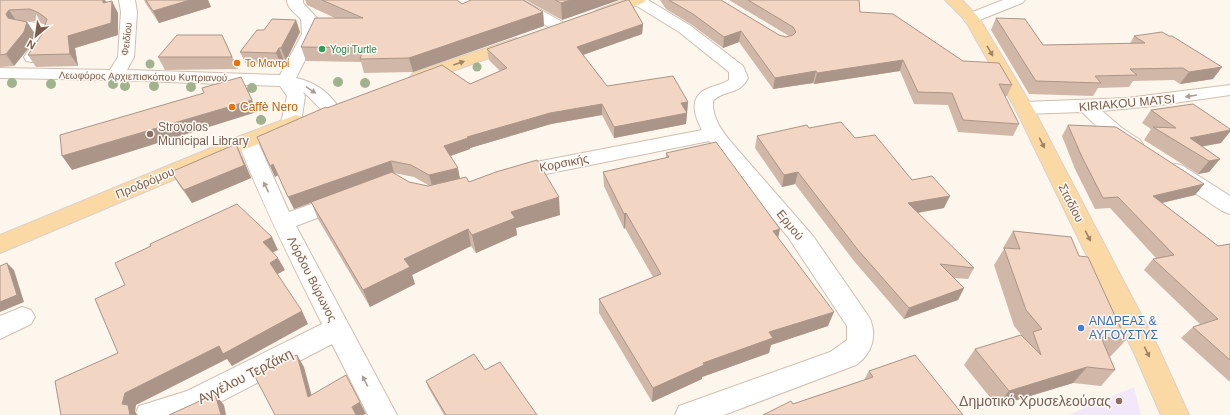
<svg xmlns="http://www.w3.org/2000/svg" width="1230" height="415" viewBox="0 0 1230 415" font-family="Arial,sans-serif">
  <rect width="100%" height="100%" fill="#fdf6ec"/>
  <polygon fill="#f3e8fa" points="1134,387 1141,415 1068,415"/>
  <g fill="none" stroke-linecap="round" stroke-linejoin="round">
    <defs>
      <g id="minor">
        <path d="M 119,0 L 135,0 L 137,12 L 134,57 L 127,70 L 280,75 L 302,34 L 301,19 C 296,14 287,8 287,0 L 303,0 L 303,3 L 317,18 L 318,34 L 296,78 C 315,82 329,92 339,108 L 337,112 C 320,116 315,100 303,92 L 305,96 L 301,123 L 298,127 L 291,129 L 284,127 L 281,123 L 287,96 L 280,86 L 115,80 L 0,78 L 0,68 L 110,70 L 118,57 L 121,12 Z"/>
        <polygon points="504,0 523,0 566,24 568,27 566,30 560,32 554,30 507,3"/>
        <path d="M 629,0 L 648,0 L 691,26 L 743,66 L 748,78 C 739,96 724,89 713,101 C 712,117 721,130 731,142 L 813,236 L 869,317 C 878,335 872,354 856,365 L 724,415 L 675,415 L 679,406 L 830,352 L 847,340 L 847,326 L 788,237 L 709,141 L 536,176 L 513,182 L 506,180 L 503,175 L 506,170 L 536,162 L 702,130 C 694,115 688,96 709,88 C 716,85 723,84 729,80 L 729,72 L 679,32 L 632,3 Z"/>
        <polygon points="1003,0 1025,0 1022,3 977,21 971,23 965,21 963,18 965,15"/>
        <polygon points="23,21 44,24 53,32 49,45 38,61 32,62 26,61 24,57 33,44 37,33 34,32 17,29 15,26 17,23"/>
        <path d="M 1230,85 L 1230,95 L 1153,106 L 1102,111 L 1122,128 L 1140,140 L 1143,144 L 1140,148 C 1120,154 1096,125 1082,112 L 1024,114 L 1017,112 L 1015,108 L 1017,104 L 1024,102 L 1127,98 Z"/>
        <path d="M 247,134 L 254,136 L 257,140 L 289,212 L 343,193 L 351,195 L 354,200 L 351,205 L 296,226 L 397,415 L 368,415 L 332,344 L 203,411 L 193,415 L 135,415 L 139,406 L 187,391 L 322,324 C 292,264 262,203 237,140 L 240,136 Z"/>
        <polygon points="1176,164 1183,166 1230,196 1230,214 1222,211 1169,176 1166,171 1169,166"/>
        <polygon points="22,307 31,310 35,317 31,324 0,339 0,316"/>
      </g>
      <g id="major">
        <polygon points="624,0 646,0 643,3 607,16 602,18 597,16 594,13 597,10"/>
        <polygon points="945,0 962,0 979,18 1033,108 1158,347 1189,415 1161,415 1135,355 1015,108 965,20"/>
        <polygon points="516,38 522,40 524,43 522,46 425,81 419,82 413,81 410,77 413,73"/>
        <polygon points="296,115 303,117 306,121 303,125 0,253 0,235 240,136"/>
      </g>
    </defs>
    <use href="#minor" stroke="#d1beb0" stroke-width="2"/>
    <use href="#major" stroke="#dad1cd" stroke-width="2"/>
    <use href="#minor" fill="#fff" fill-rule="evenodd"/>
    <use href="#major" fill="#fbd9a5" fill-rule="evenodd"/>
  </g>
  <g fill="#a0b28e">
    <circle cx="150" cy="64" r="4.5"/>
    <circle cx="477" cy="67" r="4.5"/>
    <circle cx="338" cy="82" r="5"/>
    <circle cx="12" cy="83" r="5"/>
    <circle cx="365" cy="83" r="5"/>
    <circle cx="51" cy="84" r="5"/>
    <circle cx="113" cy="84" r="5"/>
    <circle cx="125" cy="86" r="5"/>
    <circle cx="154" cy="86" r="5"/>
    <circle cx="191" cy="87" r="5"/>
    <circle cx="252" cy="88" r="5"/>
    <circle cx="261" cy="120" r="5"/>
  </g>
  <g fill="#d1b7a8" fill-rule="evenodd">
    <polygon points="0,0 107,2 118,13 118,35 75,48 78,66 36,67 28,55 42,34 45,24 37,21 23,21 27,22 35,34 32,44 14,66 0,67"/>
    <polygon points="144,0 208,0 211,7 159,23 146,4"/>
    <polygon points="305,0 457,0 462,4 543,12 544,26 413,72 364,73 361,62 306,61 301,47 335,18 307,5"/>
    <polygon points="526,0 619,0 562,20"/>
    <polygon points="660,0 721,0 779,35 786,37 789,36 729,0 859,0 860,12 1012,85 1007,96 1005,96 1019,124 1013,136 958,132 948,105 914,104 900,71 814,84 813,83 773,89 739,42 723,48 692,25 666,9"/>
    <polygon points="996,18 1043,45 1130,44 1134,36 1213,79 1180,84 1174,80 1133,81 1129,87 1098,88 1093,96 1029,94 991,30"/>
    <polygon points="296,20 300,32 286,61 284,61 281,65 246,64 240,52 264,30"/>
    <path d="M 643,24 L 642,34 L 583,55 L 607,86 L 688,102 L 686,124 L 614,138 L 602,115 L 551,124 L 470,148 L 470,149 L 451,156 L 460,178 L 560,215 L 516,228 L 517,235 L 476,253 L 471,246 L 412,275 L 415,284 L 370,307 L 318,219 L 311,202 L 294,209 L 278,175 L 275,177 L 327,108 L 470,84 L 500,71 L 489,60 L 487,49 ZM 393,173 L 394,173 L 414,177 L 430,186 L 428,186 L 409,182 Z"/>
    <polygon points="222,35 238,69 165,70 158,57"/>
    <polygon points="1151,110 1221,143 1202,146 1220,159 1209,172 1198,174 1144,140 1151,129 1142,123"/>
    <polygon points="1068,125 1204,184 1195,195 1162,203 1218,246 1230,244 1230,382 1181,338 1193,327 1200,324 1144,270 1153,259 1156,258 1110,208 1095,209 1075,169 1062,136"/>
    <polygon points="809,128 855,138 912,180 944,208 918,213 974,268 968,279 954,278 964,288 958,300 904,319 854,261 795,184 782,187 755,148 757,136"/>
    <polygon points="666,153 778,237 828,326 771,345 769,353 702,377 702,379 652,402 599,313 599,299 653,277 625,228 624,229 604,186 603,172 666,158"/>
    <polygon points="242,157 252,180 251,178 192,203 179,185 171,172"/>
    <polygon points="1013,231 1079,256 1126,340 1111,356 1109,356 1115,370 1101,386 1073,383 997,406 964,365 975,349 1024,338 1014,326 994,265 1004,249 1003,248"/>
    <polygon points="869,371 963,415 793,404 864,380"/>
    <polygon points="426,381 537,415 444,415 428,387"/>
  </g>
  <g fill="#aa9588">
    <polygon points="103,0 105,0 109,6 103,3"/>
    <polygon points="190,0 208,0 211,7 159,23 153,11"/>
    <polygon points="571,0 619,0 562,20 561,3"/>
    <polygon points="112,1 118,13 118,35 75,48 78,66 70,54 68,36"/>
    <polygon points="9,10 17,22 8,18 6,14"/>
    <polygon points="543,12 544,26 413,72 409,58"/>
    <polygon points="296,20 300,32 286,61 281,48"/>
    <polygon points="27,22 35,34 32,44 14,66 6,54"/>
    <polygon points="643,24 642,34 577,57 577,47"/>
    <polygon points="741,31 739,42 723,48 724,37"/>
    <polygon points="279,48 284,61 281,65 276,53"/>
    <polygon points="903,60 900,71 814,84 817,73"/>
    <polygon points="1222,67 1213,79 1180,84 1189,72"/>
    <polygon points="816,71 813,83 773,89 775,78"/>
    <polygon points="252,100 257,112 72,170 62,156"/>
    <polygon points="688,102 686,124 614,138 614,127 681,103"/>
    <polygon points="602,104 602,115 551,124 470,148 470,149 447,157 444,146 467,137 550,113"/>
    <polygon points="1230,130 1230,132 1221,143 1189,149 1190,138"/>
    <polygon points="236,144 242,157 252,180 251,178 192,203 184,190"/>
    <polygon points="1220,159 1209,172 1198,174 1209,161"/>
    <polygon points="391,161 394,173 294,209 288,197"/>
    <polygon points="273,164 278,175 275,177 270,166"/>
    <polygon points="458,168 460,179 432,186 429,175"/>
    <polygon points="798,172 795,184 782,187 784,175"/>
    <polygon points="1204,184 1195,195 1144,207 1153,196"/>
    <polygon points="950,196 944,208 904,215 908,203"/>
    <polygon points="559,197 560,215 516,228 517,235 476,253 472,235 511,212"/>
    <polygon points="626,213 625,228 624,229 624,214"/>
    <polygon points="468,229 471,246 412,275 415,284 370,307 363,290 404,259"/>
    <polygon points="780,229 777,244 773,231"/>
    <polygon points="272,237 278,250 270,254 263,242"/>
    <polygon points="278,258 285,270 276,275 270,263"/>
    <polygon points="7,263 14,270 24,302 0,312 0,302"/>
    <polygon points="964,288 958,300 904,319 909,308"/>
    <polygon points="302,311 308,324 232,366 227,359 136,405 135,412 138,415 130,415 122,404 125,393 219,346"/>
    <polygon points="834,312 828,326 771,345 769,353 702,377 702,379 652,402 653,388 703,363 769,332"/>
    <polygon points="297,355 304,367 315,408 308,397"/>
    <polygon points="1087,367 1073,383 997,406 1009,391"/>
    <polygon points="215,394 224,405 226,415 221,415"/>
    <polygon points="360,402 366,414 363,415 356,415 352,407"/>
  </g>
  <g fill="#f3d5c3" stroke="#aa9588">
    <polygon points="0,0 103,0 103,3 112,1 111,23 68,36 70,54 28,55 42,34 47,19 39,13 30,9 9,10 6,14 8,18 27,22 24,32 6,54 0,55"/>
    <polygon points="146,0 190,0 153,11"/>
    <polygon points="322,0 457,0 462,4 471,0 523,0 543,12 409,58 360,59 364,48 301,47 315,18 363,18"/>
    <polygon points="555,0 571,0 561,3"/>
    <polygon points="627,0 629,0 643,24 577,47 607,86 673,76 688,102 681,103 687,113 614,127 602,104 550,113 467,137 468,138 444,146 458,168 429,175 411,165 391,161 288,197 273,164 270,166 257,137 326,107 327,108 442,65 470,84 507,68 487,49"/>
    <polygon points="669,0 721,0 779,35 786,37 793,35 796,32 793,27 748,0 859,0 860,12 893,14 963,61 999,63 1012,85 999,84 1019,124 963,120 952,93 918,92 903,60 817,73 816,71 775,78 741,31 724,37 693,14"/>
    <polygon points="996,18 1025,19 1043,45 1145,43 1134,36 1162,32 1169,36 1172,36 1222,67 1189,72 1183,68 1130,69 1137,75 1095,76 1101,83 1036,81"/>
    <polygon points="272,19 296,20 281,48 279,48 276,53 240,52 257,30 264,30"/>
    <polygon points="177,35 222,35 232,57 158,57"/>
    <polygon points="241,77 252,100 62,156 60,135 204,93 202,88"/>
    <polygon points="1193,104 1230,129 1230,130 1190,138 1220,159 1209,161 1153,127 1176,128 1151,110"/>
    <polygon points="841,122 855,138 875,135 912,180 932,176 950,196 908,203 974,268 940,264 964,288 909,308 858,250 798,172 784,175 757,136 807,125 809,128"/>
    <polygon points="1068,125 1116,127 1204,184 1153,196 1218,246 1230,244 1230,360 1193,327 1218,319 1153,259 1174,255 1118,197 1103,198 1082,157"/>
    <polygon points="716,142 780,229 773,231 834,312 769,332 773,338 703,363 704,365 653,388 599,299 661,274 626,213 624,214 603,172 669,157 666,153"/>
    <polygon points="236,144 245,167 245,165 184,190 171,172"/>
    <polygon points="537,160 559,197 511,212 515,218 472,235 468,229 404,259 410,267 363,290 311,202 392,172 409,182 428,186 466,177 469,182 496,172"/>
    <polygon points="237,204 272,237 263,242 278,258 270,263 302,311 223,354 219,346 125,393 122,404 128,405 130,415 61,415 55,381 118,353 95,299 125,285 115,263 151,246 150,244"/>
    <polygon points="1013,231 1071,237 1079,256 1088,257 1126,340 1101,337 1115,370 1087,367 1009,391 975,349 1021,335 1041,355 1033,332 1042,329 1026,310 1004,248 1020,249"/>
    <polygon points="7,263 17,295 0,302 0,266"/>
    <polygon points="474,354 485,370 500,362 537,415 446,415 426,381"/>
    <polygon points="297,355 308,397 346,375 360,402 352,407 356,415 275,415 253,373"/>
    <polygon points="915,355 963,415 763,415 791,401 793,404 873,377 869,371"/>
    <polygon points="215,394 221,415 169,415"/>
  </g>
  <defs><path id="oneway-solid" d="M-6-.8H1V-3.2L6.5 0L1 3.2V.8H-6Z"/></defs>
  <g fill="#a18267">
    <use href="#oneway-solid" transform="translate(990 51) rotate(60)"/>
    <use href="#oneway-solid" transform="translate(459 63) rotate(-19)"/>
    <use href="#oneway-solid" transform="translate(1042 143) rotate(63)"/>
    <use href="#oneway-solid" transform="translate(1088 236) rotate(63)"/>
    <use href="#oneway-solid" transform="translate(1147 352) rotate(64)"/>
  </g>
  <g fill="#af9d94">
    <use href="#oneway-solid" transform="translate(311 90) rotate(34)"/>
    <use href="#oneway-solid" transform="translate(1191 96) rotate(171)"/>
    <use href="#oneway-solid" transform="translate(266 187) rotate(-116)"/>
    <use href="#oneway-solid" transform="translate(365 381) rotate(-118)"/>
  </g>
  <circle fill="#2e9e5b" stroke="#fffaf3" stroke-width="1.5" cx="322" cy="49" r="4"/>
  <g fill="#e8710a" stroke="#fffaf3" stroke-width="1.5">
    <circle cx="237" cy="63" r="4"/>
    <circle cx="232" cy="107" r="4"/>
  </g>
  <g fill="#8d6e63" stroke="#fffaf3" stroke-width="1.5">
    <circle cx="150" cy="134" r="4"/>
    <circle cx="1119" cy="401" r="4"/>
  </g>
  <circle fill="#3f7fe0" stroke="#fffaf3" stroke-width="1.5" cx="1081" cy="328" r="4"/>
  <g text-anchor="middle" stroke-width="3" stroke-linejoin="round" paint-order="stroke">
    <g font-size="10" fill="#7a5c4d" stroke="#fffaf3">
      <text transform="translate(126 39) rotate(-83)" y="4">Φειδίου</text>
      <text transform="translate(143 76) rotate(1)" y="4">Λεωφόρος Αρχιεπισκόπου Κυπριανού</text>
    </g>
    <g font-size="10" fill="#27864d" stroke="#fffaf3" text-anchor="start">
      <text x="330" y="53">Yogi Turtle</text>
    </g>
    <g font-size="10" fill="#c56008" stroke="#fffaf3" text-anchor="start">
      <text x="245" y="67">Το Μαντρί</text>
    </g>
    <g font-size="12" fill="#7a5c4d" stroke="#fffaf3">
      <text transform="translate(1127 103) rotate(-5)" y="4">KIRIAKOU MATSI</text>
      <text transform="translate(564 163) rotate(-11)" y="4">Κορσικής</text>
      <text transform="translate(145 183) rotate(-23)" y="4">Προδρόμου</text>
      <text transform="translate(1071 203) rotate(63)" y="4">Σταδίου</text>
      <text transform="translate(790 225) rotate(51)" y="4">Ερμού</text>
      <text transform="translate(312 279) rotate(63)" y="4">Λόρδου Βύρωνος</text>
    </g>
    <g font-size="12" fill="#c56008" stroke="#fffaf3" text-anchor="start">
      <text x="240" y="111">Caffè Nero</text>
    </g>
    <g font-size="12" fill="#785e54" stroke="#fffaf3" text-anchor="start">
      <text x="158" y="131">Strovolos<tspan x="158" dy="14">Municipal Library</tspan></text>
    </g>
    <g font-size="12" fill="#366cbe" stroke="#fffaf3" text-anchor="start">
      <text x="1089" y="325">ΑΝΔΡΕΑΣ &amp;<tspan x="1089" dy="14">ΑΥΓΟΥΣΤΥΣ</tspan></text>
    </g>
    <g font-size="14" fill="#7a5c4d" stroke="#fffaf3">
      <text transform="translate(245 376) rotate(-27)" y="5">Αγγέλου Τερζάκη</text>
    </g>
    <g font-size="14" fill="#785e54" stroke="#fffaf3" text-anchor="end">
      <text x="1111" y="406">Δημοτικό Χρυσελεούσας</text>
    </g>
  </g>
  <g transform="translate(36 36) rotate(209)" stroke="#fffaf3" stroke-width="3" paint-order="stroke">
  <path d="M0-3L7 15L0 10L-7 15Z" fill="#7a5c4d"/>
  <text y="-6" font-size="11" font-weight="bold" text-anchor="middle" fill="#7a5c4d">N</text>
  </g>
</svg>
